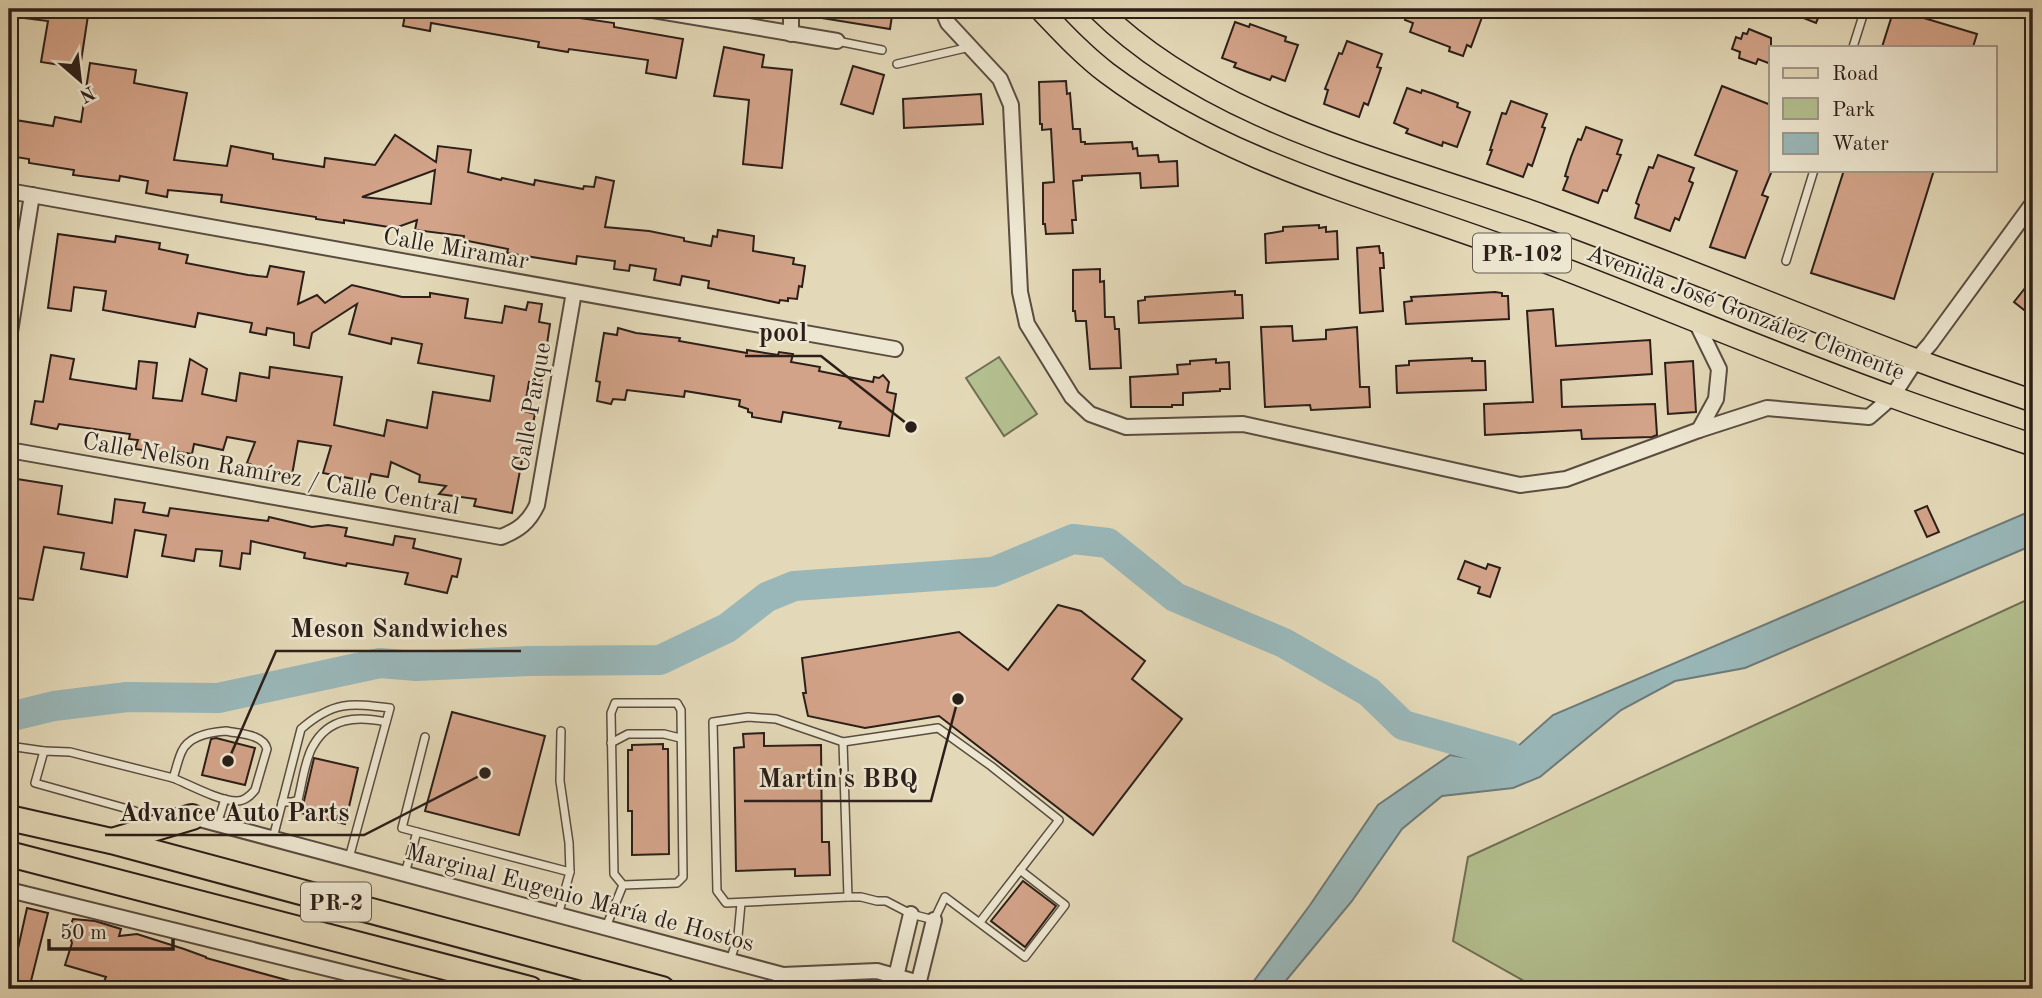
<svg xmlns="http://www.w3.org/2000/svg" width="2042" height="998" viewBox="0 0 2042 998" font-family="'Old Standard TT',serif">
  <rect width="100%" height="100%" fill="#e3d8b7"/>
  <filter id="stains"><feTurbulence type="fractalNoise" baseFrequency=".00286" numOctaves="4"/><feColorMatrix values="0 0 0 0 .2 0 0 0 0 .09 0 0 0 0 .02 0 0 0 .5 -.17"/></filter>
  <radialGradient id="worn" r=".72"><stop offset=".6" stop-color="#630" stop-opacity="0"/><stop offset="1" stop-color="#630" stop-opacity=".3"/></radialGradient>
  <g fill="#b3bf8f" stroke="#706f54" stroke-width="2">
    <polygon points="999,357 1037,414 1004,436 966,378"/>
    <polygon points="2033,597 2033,989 1538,989 1453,941 1468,857"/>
  </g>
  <polygon fill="#99b7b9" stroke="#6d7a79" stroke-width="2" points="2033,510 2033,545 1745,668 1675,681 1621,710 1540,777 1513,788 1442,796 1402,829 1352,901 1279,989 1248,989 1310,905 1378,805 1450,755 1499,763 1553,715"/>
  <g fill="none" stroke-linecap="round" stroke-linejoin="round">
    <polyline stroke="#99b7b9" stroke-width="30" points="9,717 54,706 127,697 218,698 380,663 416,666 528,661 660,660 727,628 767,597 794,586 993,572 1073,539 1108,543 1175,597 1284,643 1369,692 1403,725 1508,755"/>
  </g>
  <g fill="#d3a389" stroke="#2c1f19" stroke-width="2" fill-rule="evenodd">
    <polygon points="16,9 89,9 80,68 41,62 48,21 15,17"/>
    <polygon points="406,9 518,9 614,23 614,27 683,39 676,78 646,73 648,60 569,49 568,52 538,47 539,42 431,23 430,31 403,26"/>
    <polygon points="810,9 893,9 890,29 809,16"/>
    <polygon points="1409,9 1485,9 1471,47 1467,45 1463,56 1449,51 1450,47 1410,32 1413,23 1405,20"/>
    <polygon points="1781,9 1822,9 1816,23"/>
    <polygon points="1894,9 1977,34 1973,47 1882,47"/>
    <polygon points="1235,22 1249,27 1250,24 1286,37 1285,41 1298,45 1285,81 1272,76 1270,80 1250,73 1234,67 1236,63 1222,58"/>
    <polygon points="1749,29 1771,38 1771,64 1758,59 1756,64 1739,58 1740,52 1732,49 1736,37 1741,39 1743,33 1747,34"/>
    <polygon points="1347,41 1382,54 1377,67 1381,68 1368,105 1364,103 1359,117 1324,104 1328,90 1325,89 1339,53 1342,54"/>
    <polygon points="724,47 764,55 762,67 792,70 782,168 743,164 749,100 714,96"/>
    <path d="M 90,63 L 136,70 L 134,83 L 187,93 L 174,160 L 227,166 L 231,146 L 273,154 L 273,159 L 324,167 L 325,158 L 375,165 L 395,135 L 436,162 L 438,146 L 471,150 L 468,172 L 501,180 L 502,178 L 534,185 L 535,180 L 583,189 L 584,186 L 594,187 L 596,177 L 614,181 L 605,227 L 649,231 L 684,238 L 684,241 L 711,246 L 713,236 L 717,237 L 718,230 L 754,236 L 753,251 L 794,258 L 793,264 L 805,266 L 802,287 L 799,286 L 797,299 L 788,298 L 788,301 L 780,300 L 779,303 L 708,288 L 709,281 L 682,276 L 680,285 L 654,280 L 656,269 L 630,265 L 629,271 L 614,269 L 615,261 L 577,256 L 576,264 L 507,253 L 508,249 L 463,240 L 464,236 L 415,230 L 417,220 L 395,228 L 344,220 L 344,223 L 316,219 L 316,217 L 221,202 L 222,195 L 168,190 L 167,197 L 146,193 L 148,181 L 120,176 L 119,181 L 73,175 L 74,170 L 29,163 L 29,159 L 9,156 L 9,119 L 53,126 L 55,117 L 81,122 ZM 435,170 L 431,204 L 362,197 Z"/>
    <polygon points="853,66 884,75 873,114 841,104"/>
    <polygon points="1066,81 1067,94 1070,93 1073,129 1080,129 1081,142 1085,142 1085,144 1132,142 1133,149 1137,148 1138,156 1158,155 1159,162 1177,161 1178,186 1141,188 1140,173 1082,176 1082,180 1073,181 1076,220 1072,220 1073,233 1046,234 1045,224 1043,224 1043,183 1054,182 1051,129 1042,130 1042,124 1040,124 1039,82"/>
    <polygon points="1722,86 1771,105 1771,173 1762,195 1768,197 1745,258 1710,247 1737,171 1695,155"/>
    <polygon points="1407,88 1421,93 1422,90 1434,94 1458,103 1457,107 1470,112 1457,147 1443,142 1442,146 1406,133 1408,129 1394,123"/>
    <polygon points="981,94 983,124 904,128 903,99"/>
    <polygon points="1511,101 1547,114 1542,127 1545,128 1532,166 1528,164 1523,177 1487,164 1492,150 1490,150 1502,113 1506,114"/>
    <polygon points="1586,127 1622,140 1617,154 1621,155 1607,191 1603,190 1598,203 1563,190 1568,177 1565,176 1571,157 1578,139 1581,140"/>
    <polygon points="1658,155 1694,168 1689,181 1693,183 1679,220 1675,218 1670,231 1635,218 1639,205 1636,203 1639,194 1649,167 1653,168"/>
    <polygon points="1844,170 1934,170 1894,299 1811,273"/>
    <polygon points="1319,225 1319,228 1326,227 1326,232 1337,231 1338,259 1266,263 1265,234 1283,231 1283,227"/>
    <polygon points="58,234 115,242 116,236 160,243 159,249 188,255 186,263 248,275 267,277 270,266 304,272 298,304 317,295 325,303 352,285 402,297 430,297 430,293 468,299 465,318 502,323 505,306 526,310 528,302 542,304 539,322 550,324 541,384 529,382 524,411 535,414 525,460 522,460 512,513 474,506 476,499 439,494 446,486 419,482 420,475 391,462 388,477 371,474 369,482 323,473 331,446 298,441 292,475 267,471 247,463 255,442 227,437 223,450 194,444 192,454 173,451 173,454 135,449 138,440 129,439 130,434 59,424 57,429 31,424 35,401 43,402 51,355 74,359 70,379 136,389 139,361 157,363 153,398 182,401 190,359 207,369 202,394 236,401 240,373 269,378 270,367 342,377 334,425 384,436 387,420 427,428 433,392 490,401 494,376 418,363 422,344 392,338 391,344 349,334 357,304 312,333 309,348 294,345 294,333 267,328 266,335 250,332 252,323 198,313 195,327 103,310 106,291 74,287 71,311 48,308"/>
    <polygon points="1379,246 1380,253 1383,253 1384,268 1380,268 1383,311 1360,313 1357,248"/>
    <polygon points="1100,269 1100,282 1104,281 1105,317 1114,317 1115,329 1119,329 1121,368 1090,369 1086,321 1076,321 1075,311 1073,311 1073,270"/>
    <polygon points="2033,278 2033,317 2014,302"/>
    <polygon points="1235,291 1235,295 1242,295 1243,318 1139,323 1138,301 1145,300 1145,297"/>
    <polygon points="1495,292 1502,293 1502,296 1508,296 1509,319 1406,324 1404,302 1412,301 1411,297"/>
    <polygon points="1553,309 1556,346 1650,340 1652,374 1561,380 1562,407 1655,404 1657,435 1652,437 1582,439 1581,430 1485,435 1484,404 1533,402 1527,311"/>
    <polygon points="1292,326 1293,341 1326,339 1326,330 1357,327 1360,387 1369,387 1370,407 1311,410 1310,405 1265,407 1261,327"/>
    <polygon points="618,328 636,333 680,338 679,341 747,353 747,350 778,355 779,352 793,354 791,362 820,367 819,371 873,382 874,377 879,378 883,375 889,382 887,392 896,394 889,436 839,428 841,422 783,412 781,422 752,417 752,413 748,412 748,409 739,406 740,400 685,391 684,397 627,390 625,400 613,399 611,404 597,401 600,382 596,381 604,333 617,335"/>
    <polygon points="1472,358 1472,361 1485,361 1486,390 1397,393 1396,366 1409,365 1409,361"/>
    <polygon points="1216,359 1216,363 1229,362 1230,389 1220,389 1220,391 1183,393 1183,405 1172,405 1172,407 1131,407 1130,377 1178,374 1177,365 1190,364 1190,361"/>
    <polygon points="1693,361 1696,412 1668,414 1665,363"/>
    <polygon points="17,479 62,486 58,514 112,523 115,499 145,503 143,512 168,516 170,508 268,521 269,517 312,527 328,525 347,528 345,536 393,545 395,536 415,539 413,548 461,559 457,577 452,576 447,593 405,584 408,573 347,563 346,566 304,558 305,553 251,541 250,554 242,553 240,569 220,566 222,551 196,549 194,561 162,556 166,535 135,530 127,577 81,569 84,553 44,547 33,600 9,597 9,522"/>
    <polygon points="1927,506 1939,532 1927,537 1915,511"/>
    <polygon points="1465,561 1486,569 1488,564 1500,568 1490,597 1478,593 1480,587 1458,579"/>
    <polygon points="1058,605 1081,611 1145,661 1132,679 1182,719 1093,835 939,716 865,728 808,716 803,693 806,693 802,658 959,632 1008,670"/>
    <polygon points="452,712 545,736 519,835 425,811"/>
    <polygon points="764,733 764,746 821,745 822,842 829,842 830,875 795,876 795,869 736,871 734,748 744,747 743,734"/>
    <polygon points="216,738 255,748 245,785 202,775 211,739"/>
    <polygon points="663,744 663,749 668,749 669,854 632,855 632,811 628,811 628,750 632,750 632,745"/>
    <polygon points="314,758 358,768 345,824 297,812 298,806 304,801"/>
    <polygon points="1023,881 1056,906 1025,947 991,921"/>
    <polygon points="27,908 48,913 29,989 9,989"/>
    <polygon points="73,919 95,921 121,929 119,936 137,934 184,949 206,957 206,958 305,985 304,989 185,989 172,985 171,989 154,989 155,987 126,981 124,989 101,989 106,977 65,965 72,943 68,931"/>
  </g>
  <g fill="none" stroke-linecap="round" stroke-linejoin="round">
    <defs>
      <g id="lane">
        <polyline points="837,41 882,50"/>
        <polyline points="1853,47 1865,9"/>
        <polyline points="9,56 13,57"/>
        <polyline points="897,64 970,47"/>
        <polyline points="1786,261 1814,170"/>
        <path d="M 226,731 C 240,734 263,734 267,749 L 255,790 C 250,796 245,801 237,801 C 219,801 190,785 173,778 C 176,770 178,759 182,751 C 189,736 211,732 226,731 Z"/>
        <polyline points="561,731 560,781 569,843 570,872"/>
        <polyline points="843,742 848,897 861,897 877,901 886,901 911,914 934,920 945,897 1025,957 1065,905 1020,870"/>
        <polyline points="611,743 628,734 664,734 680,738"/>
        <polyline points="9,746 44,751"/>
        <path d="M 282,802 L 292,802 L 298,800 C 302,784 305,759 313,746 C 329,717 357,716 386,722"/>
        <polyline points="135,811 35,783 44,751 70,752 173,778"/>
        <polyline points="217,824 225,799"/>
        <polyline points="417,832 570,872 558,915"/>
        <path d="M 273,838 L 301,729 C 333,701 350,703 390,708 L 349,858"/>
        <polyline points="405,873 417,832 402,828 425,737"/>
        <polyline points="848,897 726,903 717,891 713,722 748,717 776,719 843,742 938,728 991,766 1059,820 980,922"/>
        <polyline points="606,927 623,885 677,883 683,877 681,710 677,703 615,703 611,713 614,874 623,885"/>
        <polyline points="730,961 738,936 741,903"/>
        <polyline points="347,989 351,974"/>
      </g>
      <g id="street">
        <polyline points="647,9 837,41"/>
        <polyline points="942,9 948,23 1000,79 1011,105 1020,292 1027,324 1072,397 1090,414 1126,427 1243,424 1520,485 1566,479 1699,430 1767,408 1869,417 1892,397 1916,360 1930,344 2033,203"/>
        <polyline points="791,34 791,9"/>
        <polyline points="9,191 895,349"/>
        <polyline points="1696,322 1719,369 1716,399 1699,430"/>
        <polyline points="9,338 32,195"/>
        <path d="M 9,450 L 501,537 C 519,530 529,522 537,505 L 574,292"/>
        <polyline points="192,817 783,975 877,971 919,983"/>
        <polyline points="9,890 411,989"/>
        <polyline points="893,989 911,914"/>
        <polyline points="917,989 934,920"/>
      </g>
      <g id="primary">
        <path d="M 1040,9 C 1061,31 1082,54 1107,73 C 1227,163 1376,199 1514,250 C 1641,297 1765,351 1893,397 C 1939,414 1986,429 2033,445"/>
        <path d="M 1098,9 C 1216,125 1393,161 1544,216 C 1668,261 1790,312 1914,359 C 1953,374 1993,387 2033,401"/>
      </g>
      <g id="highway">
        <polyline points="9,818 111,841 662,989"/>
        <polyline points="112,841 192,817"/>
        <polyline points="9,854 530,989"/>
      </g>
    </defs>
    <use href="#lane" stroke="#5a4d40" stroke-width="10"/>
    <use href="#street" stroke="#5a4d40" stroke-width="18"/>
    <use href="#primary" stroke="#2c1f19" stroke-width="24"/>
    <use href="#highway" stroke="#2c1f19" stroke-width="28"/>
    <use href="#lane" stroke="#ede6d0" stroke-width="7"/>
    <use href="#street" stroke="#ede6d0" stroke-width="14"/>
    <use href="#primary" stroke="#e3d8b7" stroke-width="21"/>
    <use href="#highway" stroke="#e3d8b7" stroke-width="24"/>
  </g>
  <g text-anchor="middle" stroke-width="5" stroke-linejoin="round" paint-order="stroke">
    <g fill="#ede6d0" stroke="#665b50" stroke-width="2">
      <rect x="1473" y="233.5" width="98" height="39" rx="5"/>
      <rect x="301" y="882.5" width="70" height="39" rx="5"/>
    </g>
    <g font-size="23" font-weight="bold" fill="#2c1f19">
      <text x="1522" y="261">PR-102</text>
      <text x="336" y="910">PR-2</text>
    </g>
    <g font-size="24" fill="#2c1f19" stroke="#ede6d0">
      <text transform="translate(456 248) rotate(10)" y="8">Calle Miramar</text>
      <text transform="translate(1746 312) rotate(21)" y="8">Avenida José González Clemente</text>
      <text transform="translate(531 407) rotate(-80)" y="8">Calle Parque</text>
      <text transform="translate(271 473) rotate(10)" y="8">Calle Nelson Ramírez / Calle Central</text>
      <text transform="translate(580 897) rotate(15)" y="8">Marginal Eugenio María de Hostos</text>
    </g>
  </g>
  <path fill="none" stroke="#2c1f19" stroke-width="2.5" d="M911 427L821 356H745M228 761L276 651H521M958 699L931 801H744M485 773L364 835H105"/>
  <g fill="#2c1f19" stroke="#ede6d0" stroke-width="2.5">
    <circle cx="911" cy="427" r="7"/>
    <circle cx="228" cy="761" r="7"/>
    <circle cx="958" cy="699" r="7"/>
    <circle cx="485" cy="773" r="7"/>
  </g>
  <g font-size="26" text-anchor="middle" font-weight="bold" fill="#2c1f19" stroke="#ede6d0" stroke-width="5" stroke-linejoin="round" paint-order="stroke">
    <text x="783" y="341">pool</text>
    <text x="399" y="637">Meson Sandwiches</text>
    <text x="838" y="787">Martin's BBQ</text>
    <text x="234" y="821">Advance Auto Parts</text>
  </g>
  <rect width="2042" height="998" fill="none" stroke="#e3d8b7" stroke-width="35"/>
  <rect x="10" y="10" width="2021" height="977" fill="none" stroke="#2c1f19" stroke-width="3.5"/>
  <rect x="18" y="18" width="2007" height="963" fill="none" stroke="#2c1f19" stroke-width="2"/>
  <rect x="1769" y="46" width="228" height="126" fill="#ede6d0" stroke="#a09687" stroke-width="2"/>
  <rect x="1783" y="68" width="35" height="10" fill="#e3d8b7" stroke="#a09687" stroke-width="2"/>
  <text x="1832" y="80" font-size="21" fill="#2c1f19">Road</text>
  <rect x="1783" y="98" width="35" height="21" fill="#b3bf8f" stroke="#a09687" stroke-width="2"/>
  <text x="1832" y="116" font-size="21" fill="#2c1f19">Park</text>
  <rect x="1783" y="133" width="35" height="21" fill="#99b7b9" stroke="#a09687" stroke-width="2"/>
  <text x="1832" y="150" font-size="21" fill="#2c1f19">Water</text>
  <g transform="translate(80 80) rotate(152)" stroke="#ede6d0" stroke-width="5" paint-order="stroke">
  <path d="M0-5L12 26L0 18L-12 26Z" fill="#2c1f19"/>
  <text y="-10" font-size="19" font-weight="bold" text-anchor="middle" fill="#2c1f19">N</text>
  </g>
  <path d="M49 939v10h124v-10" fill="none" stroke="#2c1f19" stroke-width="3.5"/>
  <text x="60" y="939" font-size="21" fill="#2c1f19" stroke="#ede6d0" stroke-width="5" paint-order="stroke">50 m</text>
  <rect width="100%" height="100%" filter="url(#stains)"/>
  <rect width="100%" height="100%" fill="url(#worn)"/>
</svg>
